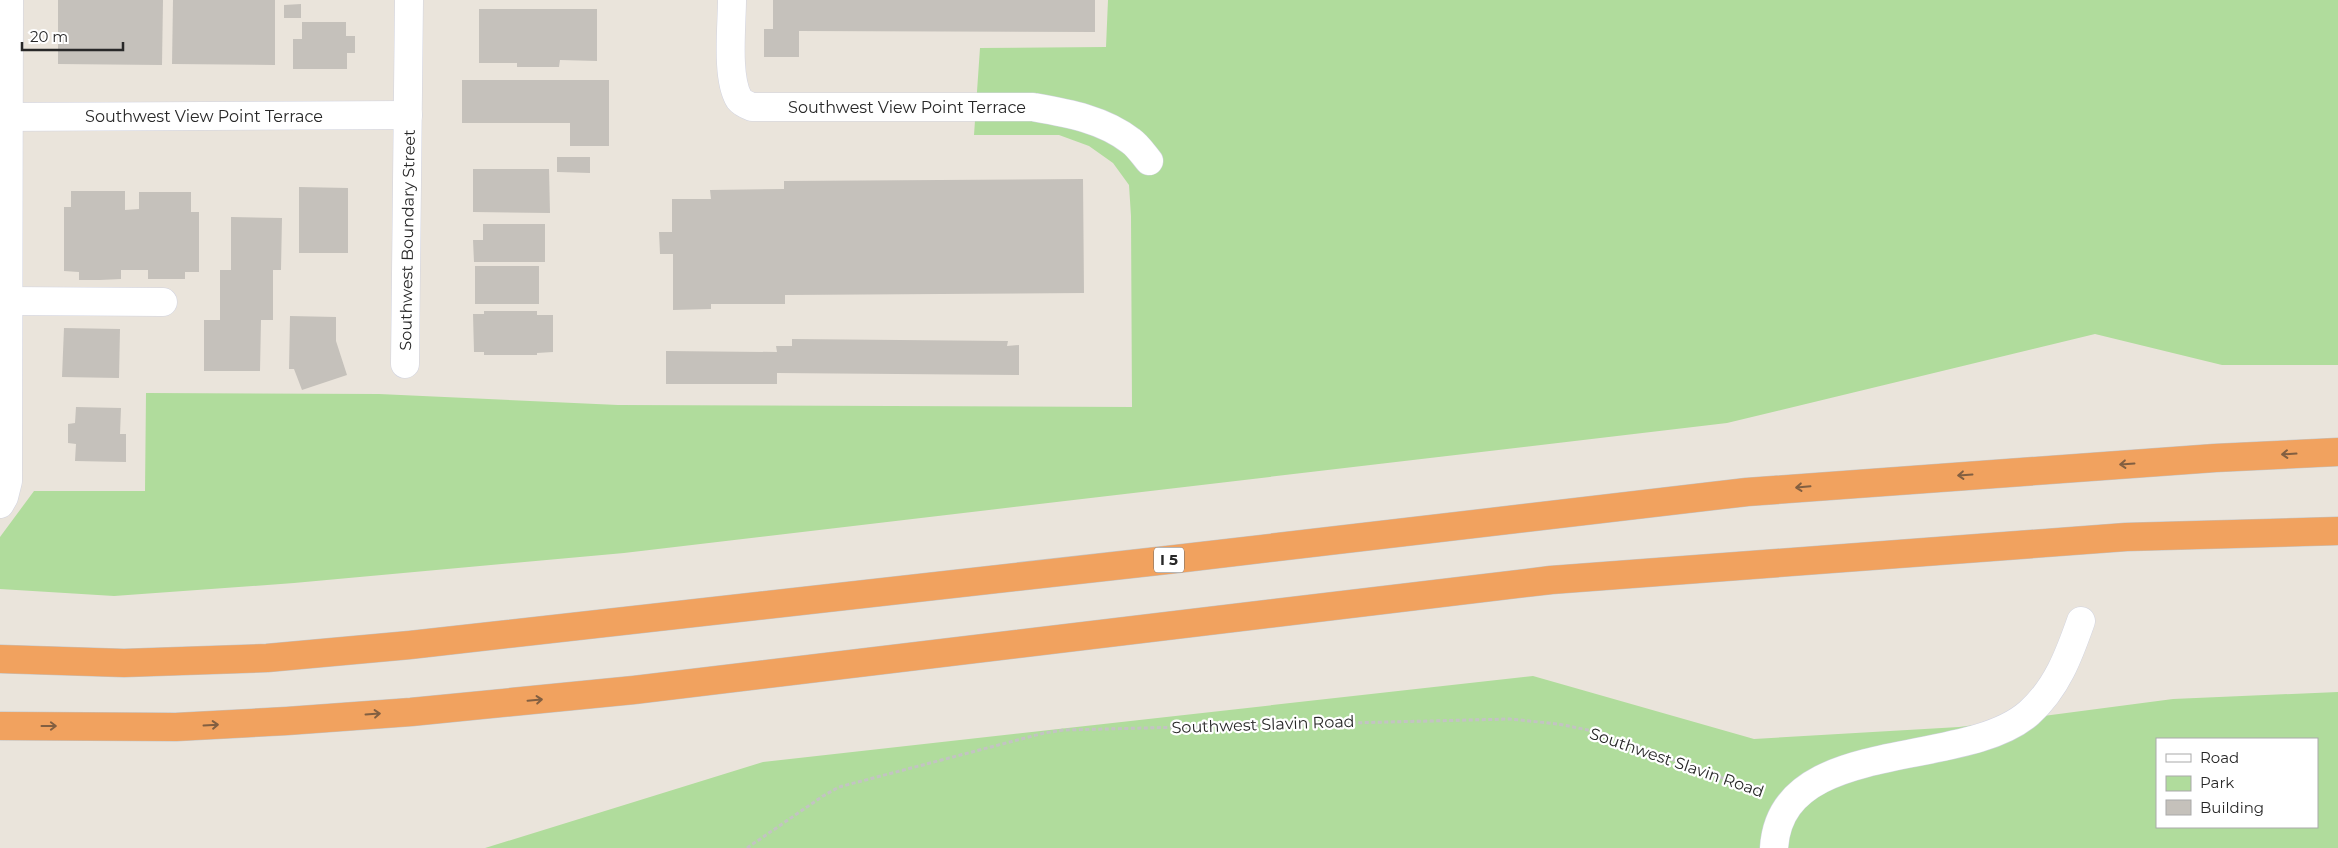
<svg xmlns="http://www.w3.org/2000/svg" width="2338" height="848" viewBox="0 0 2338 848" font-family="Montserrat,sans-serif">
  <rect width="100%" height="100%" fill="#eae4db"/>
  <g fill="#b0dc9c" fill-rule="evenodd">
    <polygon points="1108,0 2338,0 2338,365 2222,365 2095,334 1727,423 624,553 294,583 114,596 0,589 0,537 34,491 145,491 146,393 379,394 618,405 1132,407 1131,216 1129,185 1113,163 1089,146 1059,135 974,135 980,48 1106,47"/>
    <path d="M 1533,676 L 1754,739 L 1959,727 L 2173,699 L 2338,692 L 2338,848 L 485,848 L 763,762 ZM 2157,739 L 2317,739 L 2317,827 L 2157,827 Z"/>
  </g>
  <g fill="#c5c1bb">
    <polygon points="58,0 163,0 162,65 58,64"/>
    <polygon points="173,0 275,0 275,65 172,64"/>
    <polygon points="773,0 1095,0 1095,32 799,31 799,57 764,57 764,29 773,29"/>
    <polygon points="301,4 301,18 284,18 284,5"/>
    <polygon points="479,9 597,9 597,61 560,60 559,67 517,67 517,63 479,63"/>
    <polygon points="302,22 346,22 346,36 355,36 355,53 347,53 347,69 293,69 293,39 302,39"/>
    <polygon points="462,80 609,80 609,146 570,146 570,123 462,123"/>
    <polygon points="557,157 590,157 590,173 557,172"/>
    <polygon points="473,169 549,169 550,213 473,212"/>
    <polygon points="1083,179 1084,293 785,295 785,304 711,304 711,309 673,310 673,254 660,254 659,232 672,232 672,199 711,199 710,190 784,189 784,181"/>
    <polygon points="299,187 348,188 348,253 299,253"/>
    <polygon points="71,191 125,191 125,210 139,209 139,192 191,192 191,212 199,212 199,272 185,272 185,279 148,279 148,270 121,270 121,279 100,280 79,280 79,272 64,271 64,207 71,207"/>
    <polygon points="231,217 282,218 281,270 273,270 273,320 261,320 260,371 204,371 204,320 220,320 220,270 231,270"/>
    <polygon points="483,224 545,224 545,262 474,262 473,240 483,240"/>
    <rect x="475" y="266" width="64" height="38"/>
    <polygon points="484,311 537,311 537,315 553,315 553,352 537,353 537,355 484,355 484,352 474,352 473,314 484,314"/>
    <polygon points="290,316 336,317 336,341 347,375 302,390 294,369 289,369"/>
    <polygon points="64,328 120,329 119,378 62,377"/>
    <polygon points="792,339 1008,341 1007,346 1019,345 1019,375 777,373 777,384 666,384 666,351 777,352 776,346 792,346"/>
    <polygon points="76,407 121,408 120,434 126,434 126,462 75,461 76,444 68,443 68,424 75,423"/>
  </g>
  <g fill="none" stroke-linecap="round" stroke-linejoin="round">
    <defs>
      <g id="minor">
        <path d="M 732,0 C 732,25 726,78 739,99 C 742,103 747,105 752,107 L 1033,107 C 1067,113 1103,119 1131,141 C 1138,146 1143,154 1149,161"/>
        <polyline points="0,117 408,115"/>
        <polyline points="8,301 163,302"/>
        <polyline points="405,364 409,0"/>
        <polyline points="0,504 4,497 8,481 9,0"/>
        <path d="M 1774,848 C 1781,735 1963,771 2029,713 C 2057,688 2069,655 2081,621"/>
      </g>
      <g id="highway">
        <polyline points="0,659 124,663 267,658 410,645 1176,559 1747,492 2215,458 2338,452"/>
        <polyline points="0,726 176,727 287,721 411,712 634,690 1551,580 2126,537 2338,531"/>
      </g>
    </defs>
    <use href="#minor" stroke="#d1d3e0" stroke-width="29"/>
    <use href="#highway" stroke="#c3c3c3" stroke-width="29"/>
    <polyline stroke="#c3c3c3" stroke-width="3" stroke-dasharray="4 2.5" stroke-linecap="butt" points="747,848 823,796 839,787 1044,733 1064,730 1510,719 1558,724 1593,731 1761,792"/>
    <use href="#minor" stroke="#fff" stroke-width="28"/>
    <use href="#highway" stroke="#f1a25f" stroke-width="28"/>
  </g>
  <defs><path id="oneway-shaft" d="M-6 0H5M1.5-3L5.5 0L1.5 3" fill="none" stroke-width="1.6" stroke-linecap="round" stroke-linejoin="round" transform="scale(1.25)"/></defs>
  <g stroke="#825f41">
    <use href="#oneway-shaft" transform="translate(2289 454) rotate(177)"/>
    <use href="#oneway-shaft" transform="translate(2127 464) rotate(176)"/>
    <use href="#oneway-shaft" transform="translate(1965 475) rotate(176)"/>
    <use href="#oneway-shaft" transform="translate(1803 487) rotate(175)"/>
    <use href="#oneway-shaft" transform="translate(535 700) rotate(-5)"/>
    <use href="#oneway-shaft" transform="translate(373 714) rotate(-4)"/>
    <use href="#oneway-shaft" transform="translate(211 725) rotate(-3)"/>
    <use href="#oneway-shaft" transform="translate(49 726)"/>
  </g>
  <g text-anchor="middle" stroke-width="4.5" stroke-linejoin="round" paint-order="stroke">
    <rect fill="#fff" stroke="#686868" stroke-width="1" x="1154" y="547.5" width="30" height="25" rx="4"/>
    <g font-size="15" font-weight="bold" fill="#282828">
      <text x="1169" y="565">I 5</text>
    </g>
    <g font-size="16" fill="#282828" stroke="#fff">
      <text x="907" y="113">Southwest View Point Terrace</text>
      <text x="204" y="122">Southwest View Point Terrace</text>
      <text transform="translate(407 240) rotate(-89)" y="6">Southwest Boundary Street</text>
      <text transform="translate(1263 724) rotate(-2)" y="6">Southwest Slavin Road</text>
      <text transform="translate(1677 762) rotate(19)" y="6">Southwest Slavin Road</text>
    </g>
  </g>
  <rect x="2156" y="738" width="162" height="90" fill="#ffffff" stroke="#a9a9a9"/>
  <rect x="2166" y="754" width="25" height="8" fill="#ffffff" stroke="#a9a9a9"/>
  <text x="2200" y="763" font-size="15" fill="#282828">Road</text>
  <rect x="2166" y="776" width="25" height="15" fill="#b0dc9c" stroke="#a9a9a9"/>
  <text x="2200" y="788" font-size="15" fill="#282828">Park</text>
  <rect x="2166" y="800" width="25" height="15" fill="#c5c1bb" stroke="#a9a9a9"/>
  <text x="2200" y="813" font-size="15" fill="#282828">Building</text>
  <path d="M22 42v8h101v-8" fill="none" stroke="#282828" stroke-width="2.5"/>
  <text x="30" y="42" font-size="15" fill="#282828" stroke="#ffffff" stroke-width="4" paint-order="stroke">20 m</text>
</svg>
